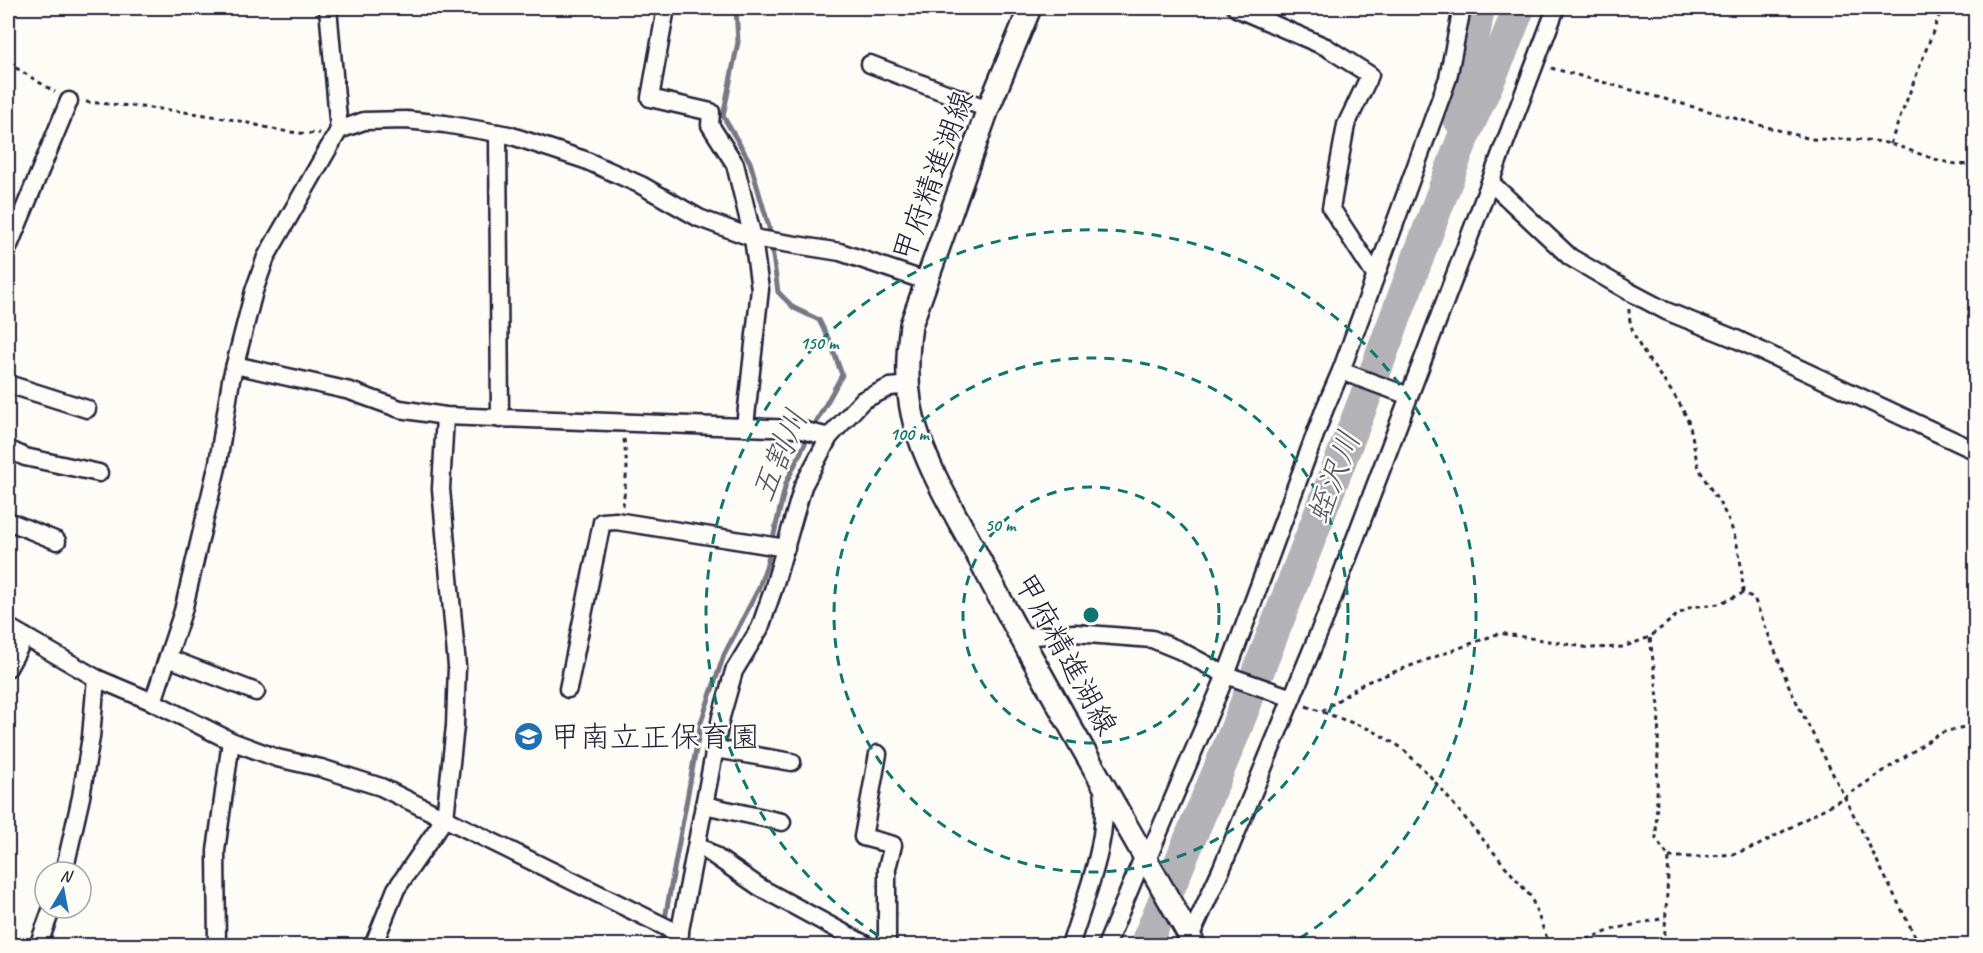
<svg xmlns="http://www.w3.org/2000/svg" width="1983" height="953" viewBox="0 0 1983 953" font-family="Caveat,'Klee One',sans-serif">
  <rect width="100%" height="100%" fill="#fdfcf7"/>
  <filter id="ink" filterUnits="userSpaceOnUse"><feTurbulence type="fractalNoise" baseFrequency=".0167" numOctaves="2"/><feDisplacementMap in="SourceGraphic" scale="12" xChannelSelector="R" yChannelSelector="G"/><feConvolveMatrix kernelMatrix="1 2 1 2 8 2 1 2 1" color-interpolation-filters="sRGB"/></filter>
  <g filter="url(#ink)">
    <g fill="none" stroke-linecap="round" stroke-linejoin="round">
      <polyline stroke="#787885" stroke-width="5" points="660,946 701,722 724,655 758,590 767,564 786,483 809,435 842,375 831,344 819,320 794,308 778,292 769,227 750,162 723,116 738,42 736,8"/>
      <g stroke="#b2b2b7" stroke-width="32">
        <polyline points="1459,119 1479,8"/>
        <polyline points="1145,946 1233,736 1370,385 1463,138 1500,56 1519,8"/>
      </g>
      <defs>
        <g id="minor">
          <polyline points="666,8 650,98 711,112 710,125 735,164 753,238 760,289 745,426"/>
          <polyline points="1236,8 1326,47 1370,75 1346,125 1331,208 1375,275"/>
          <polyline points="870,64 988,109"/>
          <polyline points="339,130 364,121 406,120 445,124 509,135 585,160 641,185 699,218 753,238 840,252 926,281"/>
          <polyline points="498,133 500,419"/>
          <polyline points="1490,182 1570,257 1630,292 1666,311 1736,339 1976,451"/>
          <polyline points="8,248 69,101"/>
          <polyline points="235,365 350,391 400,409 445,416 798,429 829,437"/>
          <polyline points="1341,371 1409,396"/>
          <polyline points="8,384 87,409"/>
          <polyline points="8,449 25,457 99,473"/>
          <polyline points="8,521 57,541"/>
          <polyline points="8,627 96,678 153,702 231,741 277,758 321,768 381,787 680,934"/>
          <polyline points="1021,637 1075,633 1152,639 1179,650 1226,675 1292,698"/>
          <polyline points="168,658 256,692"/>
          <polyline points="8,668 25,637"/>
          <polyline points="568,689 602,522 616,521 786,548"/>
          <polyline points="153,702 183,611 218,463 231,380 254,291 266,257 339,130 328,8"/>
          <polyline points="715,749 792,762"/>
          <polyline points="878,754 863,837 893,845 887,868 887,946"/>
          <polyline points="704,805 782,822"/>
          <polyline points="697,844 761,888 868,946"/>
          <polyline points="1147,860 1226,675 1325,408 1341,371 1448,78 1462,8"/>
          <polyline points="64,872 81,797 91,737 96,678"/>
          <polyline points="1187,944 1221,870 1327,613 1556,8"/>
          <polyline points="38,946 52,908"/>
          <polyline points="217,946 216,851 231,741"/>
          <polyline points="373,946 396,889 445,818 455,726 457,666 441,489 445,416"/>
          <polyline points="677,946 721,717 734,671 760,628 773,590 803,486 829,437 863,400 890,387 910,385"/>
          <path d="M 1070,946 C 1086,894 1110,841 1103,787"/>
          <polyline points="1106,946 1144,855"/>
        </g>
        <path id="major" d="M 1030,8 L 988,109 L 911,325 C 906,361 906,403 919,437 C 935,484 964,528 986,572 C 1052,699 1125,821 1195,946"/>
      </defs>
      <use href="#minor" stroke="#22223b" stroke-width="21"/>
      <use href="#major" stroke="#22223b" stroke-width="26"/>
      <g stroke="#22223b" stroke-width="3" stroke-dasharray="4.5 4.5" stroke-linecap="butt">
        <polyline points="8,63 55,92"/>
        <path d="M 1551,68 L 1811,139 C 1838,140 1864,137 1890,144 C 1912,149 1956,172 1976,162"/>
        <path d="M 86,102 C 132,106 178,110 224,118 C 255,123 287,136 320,133"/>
        <polyline points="1890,144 1942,8"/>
        <path d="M 1629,309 C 1628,346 1668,379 1684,412 C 1693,428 1693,447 1698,465 C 1704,481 1717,497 1725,513 C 1738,538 1742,564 1743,592"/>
        <polyline points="623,506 627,468 624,439"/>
        <polyline points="1650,638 1659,706 1656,839 1669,857 1664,946"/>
        <polyline points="1306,706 1372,730 1402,748 1430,776 1531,897 1550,946"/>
        <polyline points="1322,711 1364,683 1500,633 1590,648 1623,647 1650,637 1677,615 1691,607 1718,604 1743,593 1754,598 1791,691 1920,946"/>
        <polyline points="1669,857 1700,857 1733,854 1757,846 1845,797 1940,733 1976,724"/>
        <polyline points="1570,946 1614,929 1665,918"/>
      </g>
      <use href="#minor" stroke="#fdfcf7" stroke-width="16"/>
      <use href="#major" stroke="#fdfcf7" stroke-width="21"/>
    </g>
  </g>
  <g fill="none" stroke="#0f766e" stroke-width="3" stroke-dasharray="10 8">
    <circle cx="1091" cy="615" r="128"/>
    <circle cx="1091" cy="615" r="257"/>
    <path d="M893 945A385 385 0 1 1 1289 945"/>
  </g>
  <defs>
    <symbol id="school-disc" viewBox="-11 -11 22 22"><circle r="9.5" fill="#1f6fb2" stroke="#fdfcf7"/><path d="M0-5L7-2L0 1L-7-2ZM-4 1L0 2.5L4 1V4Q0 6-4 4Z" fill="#fff"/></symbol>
  </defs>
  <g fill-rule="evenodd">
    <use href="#school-disc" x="512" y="720" width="33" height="33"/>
  </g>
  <g text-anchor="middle" stroke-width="5" stroke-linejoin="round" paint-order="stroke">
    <g font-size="30" fill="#22223b" stroke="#fdfcf7">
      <text transform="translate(933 176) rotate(-70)" y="10">甲府精進湖線</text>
      <text transform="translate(1066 654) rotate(61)" y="10">甲府精進湖線</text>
    </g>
    <g font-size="30" fill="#22223b" stroke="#fdfcf7" text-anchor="start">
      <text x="550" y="747">甲南立正保育園</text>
    </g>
    <g font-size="32" font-style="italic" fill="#545466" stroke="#fdfcf7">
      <text transform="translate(779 455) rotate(-67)" y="11">五割川</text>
      <text transform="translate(1333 477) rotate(-69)" y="11">蛭沢川</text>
    </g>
  </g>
  <circle cx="1091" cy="615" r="9" fill="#0f766e" stroke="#fdfcf7" stroke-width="3"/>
  <g font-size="18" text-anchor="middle" font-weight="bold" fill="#0f766e" stroke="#fdfcf7" stroke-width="5" stroke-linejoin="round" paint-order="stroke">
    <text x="819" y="349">150 m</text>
    <text x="909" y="440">100 m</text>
    <text x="1000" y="531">50 m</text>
  </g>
  <rect width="1983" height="953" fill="none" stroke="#fdfcf7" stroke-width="30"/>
  <rect x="15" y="15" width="1953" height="923" fill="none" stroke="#22223b" stroke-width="2" filter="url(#ink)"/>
  <g transform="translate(63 890) rotate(10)"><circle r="28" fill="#fdfcf7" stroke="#a5a5ac" stroke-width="1.5"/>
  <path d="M0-4.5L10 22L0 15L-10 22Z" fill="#1f6fb2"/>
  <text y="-9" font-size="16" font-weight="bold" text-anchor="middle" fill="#22223b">N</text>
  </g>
</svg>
